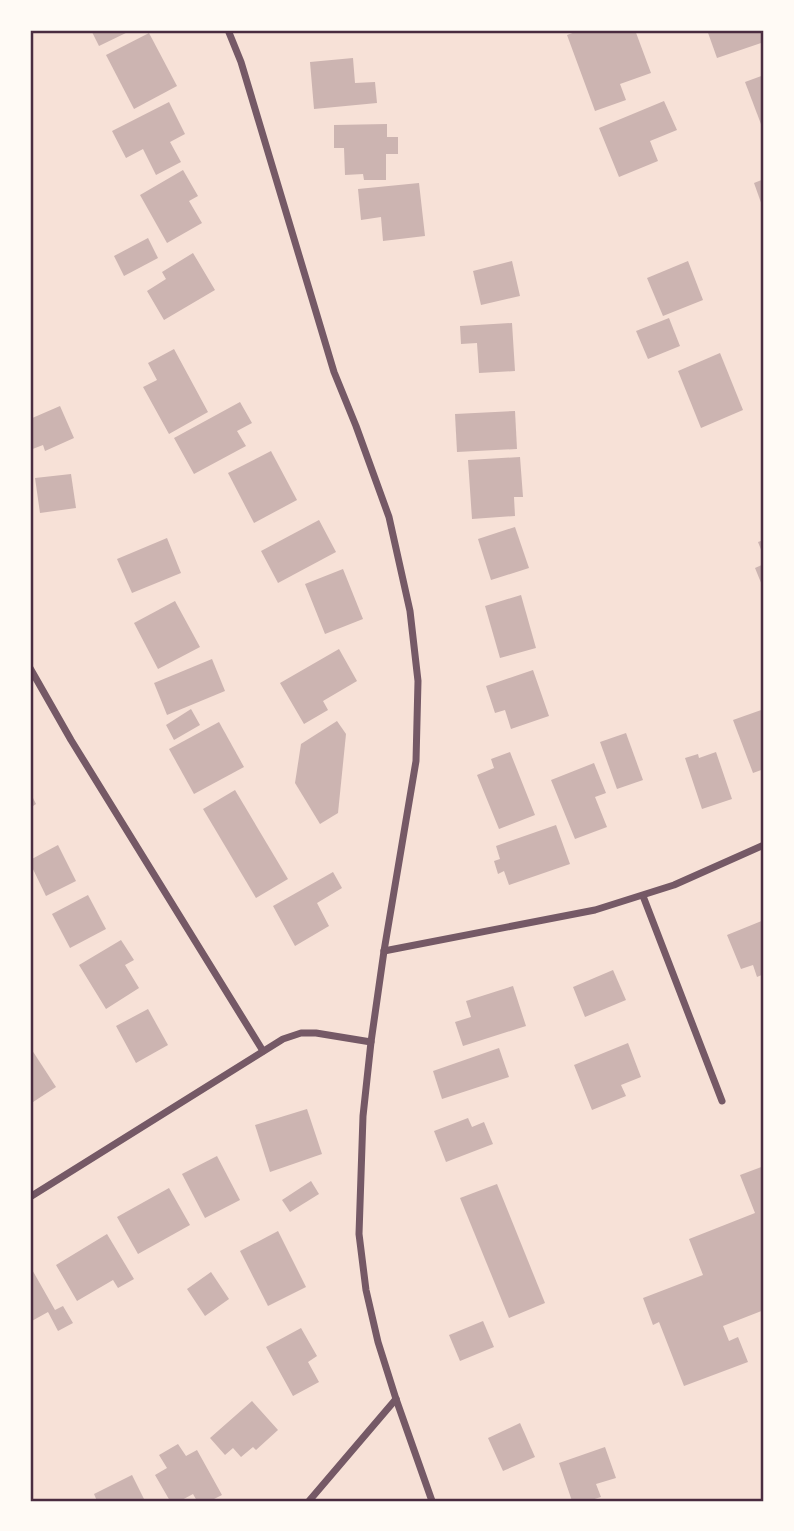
<svg xmlns="http://www.w3.org/2000/svg" width="794" height="1531" viewBox="0 0 794 1531" font-family="Lato,sans-serif">
  <rect width="100%" height="100%" fill="#f7e1d7"/>
  <g fill="#ccb4b1">
    <polygon points="91,30 132,30 99,46"/>
    <polygon points="581,30 635,30 651,73 620,84 626,100 595,111 567,35"/>
    <polygon points="707,30 764,30 764,42 717,58"/>
    <polygon points="149,33 177,86 134,109 106,55"/>
    <polygon points="353,58 355,83 375,82 377,103 314,109 310,62"/>
    <polygon points="764,75 764,132 745,82"/>
    <polygon points="664,101 677,130 650,141 658,161 619,177 599,128"/>
    <polygon points="169,102 185,134 170,142 181,162 156,175 143,149 126,158 112,131"/>
    <polygon points="387,124 387,137 398,137 398,154 386,154 386,180 364,180 363,174 345,175 344,148 334,148 334,125"/>
    <polygon points="183,170 198,196 189,201 202,223 167,243 140,195"/>
    <polygon points="764,179 764,211 754,183"/>
    <polygon points="419,183 425,236 383,241 381,217 361,220 358,189"/>
    <polygon points="148,238 158,258 124,276 114,256"/>
    <polygon points="193,253 215,290 164,320 147,291 166,279 162,272"/>
    <polygon points="512,261 520,296 481,305 473,271"/>
    <polygon points="688,261 703,300 663,316 647,278"/>
    <polygon points="669,318 680,346 648,359 636,331"/>
    <polygon points="512,323 515,371 479,373 477,343 461,344 460,326"/>
    <polygon points="174,349 208,412 169,434 143,387 157,380 148,363"/>
    <polygon points="720,353 743,410 701,428 678,371"/>
    <polygon points="240,402 252,423 237,431 246,446 194,474 174,438"/>
    <polygon points="60,406 74,438 45,451 43,445 30,450 30,419"/>
    <polygon points="515,411 517,449 457,452 455,414"/>
    <polygon points="271,451 297,500 254,523 228,473"/>
    <polygon points="520,457 523,497 514,497 515,516 472,519 468,460"/>
    <polygon points="71,474 76,508 40,513 35,478"/>
    <polygon points="319,520 336,552 278,583 261,551"/>
    <polygon points="515,527 529,568 491,580 478,539"/>
    <polygon points="167,538 181,573 132,593 117,559"/>
    <polygon points="764,540 764,557 758,542"/>
    <polygon points="764,564 764,590 755,568"/>
    <polygon points="343,569 363,619 325,634 305,584"/>
    <polygon points="521,595 536,648 500,658 485,606"/>
    <polygon points="175,601 200,647 158,669 134,623"/>
    <polygon points="339,649 357,681 323,701 328,710 304,724 280,683"/>
    <polygon points="212,659 225,691 167,715 154,683"/>
    <polygon points="533,670 549,716 511,729 505,710 495,713 486,686"/>
    <polygon points="191,709 200,725 174,740 166,725"/>
    <polygon points="764,709 764,769 753,773 733,720"/>
    <polygon points="337,721 346,734 338,813 320,824 295,783 301,744"/>
    <polygon points="219,722 244,767 194,794 169,749"/>
    <polygon points="626,733 643,780 617,789 600,742"/>
    <polygon points="510,752 535,815 499,829 477,775 494,768 491,759"/>
    <polygon points="716,752 732,799 702,809 685,758 698,754 699,758"/>
    <polygon points="594,763 606,793 595,797 607,827 575,839 551,780"/>
    <polygon points="235,790 288,879 256,898 203,809"/>
    <polygon points="30,792 36,804 30,808"/>
    <polygon points="556,825 570,864 509,885 504,871 498,874 494,861 500,859 496,846"/>
    <polygon points="58,845 76,881 46,896 30,863 30,860"/>
    <polygon points="333,872 342,888 317,903 329,926 295,946 273,906"/>
    <polygon points="88,895 106,929 70,948 52,914"/>
    <polygon points="764,920 764,974 757,977 753,965 741,969 727,935"/>
    <polygon points="121,940 134,960 125,965 139,988 106,1009 79,965"/>
    <polygon points="613,970 626,1000 585,1017 573,987"/>
    <polygon points="513,986 526,1026 463,1046 455,1022 471,1017 466,1001"/>
    <polygon points="148,1009 168,1045 136,1063 116,1026"/>
    <polygon points="628,1043 641,1077 621,1085 626,1096 592,1110 574,1065"/>
    <polygon points="30,1047 56,1087 30,1104"/>
    <polygon points="499,1048 509,1077 442,1099 433,1071"/>
    <polygon points="307,1109 322,1154 270,1172 255,1125"/>
    <polygon points="468,1118 472,1127 484,1122 493,1144 446,1162 434,1131"/>
    <polygon points="217,1156 240,1200 205,1218 182,1174"/>
    <polygon points="764,1166 764,1310 723,1326 729,1341 738,1337 748,1362 684,1386 659,1322 653,1325 643,1298 703,1275 689,1239 755,1213 740,1175"/>
    <polygon points="311,1181 319,1194 290,1212 282,1200"/>
    <polygon points="497,1184 545,1303 509,1318 460,1198"/>
    <polygon points="169,1188 190,1225 138,1254 117,1217"/>
    <polygon points="278,1231 306,1287 268,1306 240,1251"/>
    <polygon points="107,1234 134,1279 118,1288 113,1280 77,1301 56,1265"/>
    <polygon points="30,1266 55,1310 63,1306 73,1323 58,1331 48,1312 30,1322"/>
    <polygon points="211,1272 229,1299 205,1316 187,1289"/>
    <polygon points="483,1321 494,1347 460,1361 449,1335"/>
    <polygon points="301,1328 317,1356 308,1362 319,1382 293,1396 266,1347"/>
    <polygon points="252,1401 278,1430 256,1450 253,1447 241,1457 233,1448 225,1455 210,1438"/>
    <polygon points="520,1423 535,1457 503,1471 488,1438"/>
    <polygon points="178,1444 186,1456 197,1450 222,1495 210,1501 197,1501 193,1494 180,1501 170,1501 155,1475 167,1468 159,1455"/>
    <polygon points="605,1447 616,1478 596,1484 601,1497 588,1501 572,1501 559,1463"/>
    <polygon points="132,1475 145,1501 97,1501 94,1494"/>
  </g>
  <g fill="none" stroke-linecap="round" stroke-linejoin="round">
    <g stroke="#755966" stroke-width="7">
      <polyline points="228,30 241,62 334,372 356,426 389,517 410,611 418,681 416,761 384,951 371,1042 363,1116 359,1234 366,1290 378,1342 396,1399 432,1501"/>
      <polyline points="30,668 71,740 263,1051"/>
      <polyline points="643,896 722,1101"/>
      <polyline points="384,951 595,910 674,885 764,845"/>
      <polyline points="30,1197 283,1039 301,1033 316,1033 371,1042"/>
      <polyline points="309,1501 396,1399"/>
    </g>
  </g>
  <rect width="794" height="1531" fill="none" stroke="#fffaf5" stroke-width="63"/>
  <rect x="32" y="32" width="730" height="1468" fill="none" stroke="#4a2c40" stroke-width="2.5"/>
</svg>
